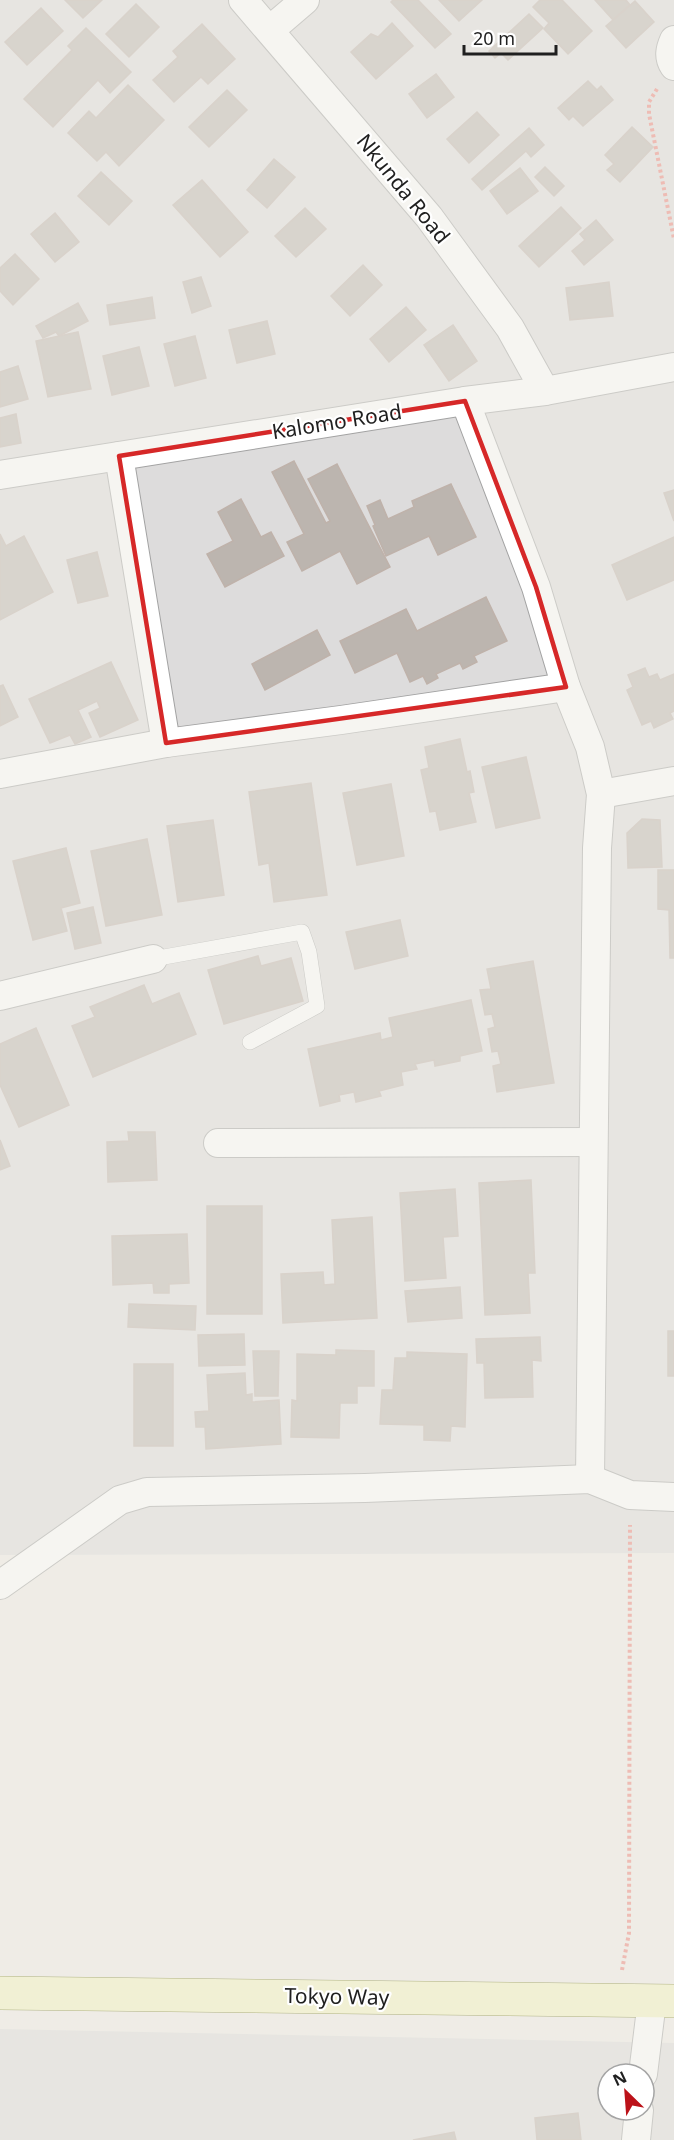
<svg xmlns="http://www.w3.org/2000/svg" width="674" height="2140" viewBox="0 0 674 2140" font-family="'Noto Sans',sans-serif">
  <rect width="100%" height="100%" fill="#efece6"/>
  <g fill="#dddcdc" fill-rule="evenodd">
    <polygon points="0,0 674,0 674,1553 0,1555"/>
    <path d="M 0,2029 L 674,2043 L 674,2140 L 0,2140 ZM 608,2074 L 644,2074 L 644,2110 L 608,2110 Z"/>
  </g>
  <g fill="#bcb5af" stroke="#bfb2aa" stroke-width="1.5">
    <polygon points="65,0 102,0 83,18"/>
    <polygon points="393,0 418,0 451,34 435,48 391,2"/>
    <polygon points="439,0 482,0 459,21"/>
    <polygon points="540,0 562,0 592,31 568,54 544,29 549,23 533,7"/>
    <polygon points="595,0 626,0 630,5 613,20"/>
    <polygon points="635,1 654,22 626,48 606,26"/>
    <polygon points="136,4 159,27 129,57 106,34"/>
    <polygon points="41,8 63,31 27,65 5,42"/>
    <polygon points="529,14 543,28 508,60 501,53 495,58 489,51"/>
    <polygon points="392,23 413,46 376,79 351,52 371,34 378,37"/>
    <polygon points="202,24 235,59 208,84 201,77 174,102 153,80 178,57 173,51"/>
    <polygon points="86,28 131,72 110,93 98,80 53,127 24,99 72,50 68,46"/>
    <polygon points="436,74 454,97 427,118 409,94"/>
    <polygon points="588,81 597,90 601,86 613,100 583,126 573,116 569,120 558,108"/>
    <polygon points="128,85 164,120 119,166 106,152 97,161 68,133 89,111 96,118"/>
    <polygon points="227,90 247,110 209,147 189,127"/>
    <polygon points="477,112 499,135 469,163 447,139"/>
    <polygon points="632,127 653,147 620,182 607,170 614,164 605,155"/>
    <polygon points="529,128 544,145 531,157 526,151 482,190 472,179"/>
    <polygon points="274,159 295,177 267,208 247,190"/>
    <polygon points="545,167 564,186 554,196 535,177"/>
    <polygon points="520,168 538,191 507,214 490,191"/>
    <polygon points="101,172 132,201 109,225 78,196"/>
    <polygon points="202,180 248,232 220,257 173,205"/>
    <polygon points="561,207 581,228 539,267 519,246"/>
    <polygon points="305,208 326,229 296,257 275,236"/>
    <polygon points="55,213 79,242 55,262 31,234"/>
    <polygon points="596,220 613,240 584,265 572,251 585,240 580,234"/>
    <polygon points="15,254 39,279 13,305 0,291 0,268"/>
    <polygon points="363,265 382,285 350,316 331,296"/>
    <polygon points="201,277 211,306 192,313 183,282"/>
    <polygon points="609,282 613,316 570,320 566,288"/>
    <polygon points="152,297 155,318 110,325 107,305"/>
    <polygon points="78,303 88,321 59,336 56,332 43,338 36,326"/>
    <polygon points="406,307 426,330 389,362 370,339"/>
    <polygon points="267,321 275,354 237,363 229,330"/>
    <polygon points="453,325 477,361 449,381 424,345"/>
    <polygon points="78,332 91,389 48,397 36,341"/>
    <polygon points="195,336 206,378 175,386 164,344"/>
    <polygon points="139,347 149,386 112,395 103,356"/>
    <polygon points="18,366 28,399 0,407 0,372"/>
    <polygon points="16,414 21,443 0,447 0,418"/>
    <polygon points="294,461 326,523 330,521 308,479 337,464 390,567 357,584 340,551 302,571 287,542 304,534 272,472"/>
    <polygon points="451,484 476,537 438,555 429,536 386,556 373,526 375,525 367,506 380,500 388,519 414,507 412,501"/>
    <polygon points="674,490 674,521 664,493"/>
    <polygon points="241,499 261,537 271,532 284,556 225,587 207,554 233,541 218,512"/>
    <polygon points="0,534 6,546 24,536 53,592 0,620"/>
    <polygon points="674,537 674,580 627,600 612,565"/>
    <polygon points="97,552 108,596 78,603 67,560"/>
    <polygon points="486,597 507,641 474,656 477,662 463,669 460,663 436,674 438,678 427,684 423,676 410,682 397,653 355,673 340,641 406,609 417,631"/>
    <polygon points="317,630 330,655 265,690 252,664"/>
    <polygon points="111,662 138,720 100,737 89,713 100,708 97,701 78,710 91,737 75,744 70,735 50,743 29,699"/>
    <polygon points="645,668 649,677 657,674 660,680 674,674 674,711 670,713 673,719 654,728 651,721 642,725 627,690 633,687 628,675"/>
    <polygon points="3,685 18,717 0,726 0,686"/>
    <polygon points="460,739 467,772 470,771 474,792 469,793 476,822 440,830 436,811 430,812 421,770 429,768 425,747"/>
    <polygon points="526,757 540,818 496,828 482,767"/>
    <polygon points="311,783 327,895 274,902 269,863 259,865 249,792"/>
    <polygon points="391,784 404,856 357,865 343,793"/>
    <polygon points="642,819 660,820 662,867 628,868 627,833"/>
    <polygon points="213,820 224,895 178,902 167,826"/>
    <polygon points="147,839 162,915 106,926 91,851"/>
    <polygon points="66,848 80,903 61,908 67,931 33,940 13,861"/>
    <polygon points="658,870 674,870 674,958 670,958 669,910 658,909"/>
    <polygon points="93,907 101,943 75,949 67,913"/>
    <polygon points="400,920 408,956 355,969 346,932"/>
    <polygon points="258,956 261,966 291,958 303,1001 224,1024 208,970"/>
    <polygon points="533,961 554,1083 497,1092 493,1066 501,1064 498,1051 492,1052 488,1029 495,1027 492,1014 485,1015 480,990 491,989 487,969"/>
    <polygon points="144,985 152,1004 179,993 196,1034 93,1077 72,1026 95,1017 90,1007"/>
    <polygon points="471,1000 482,1051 460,1056 460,1061 435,1066 434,1060 415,1064 417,1069 401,1072 403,1085 379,1091 381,1096 356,1102 354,1092 339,1095 340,1101 320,1106 308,1049 380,1033 381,1040 393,1037 389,1018"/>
    <polygon points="36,1028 69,1105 19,1127 0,1085 0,1044"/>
    <polygon points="128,1132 155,1132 157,1180 108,1182 107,1142 129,1141"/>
    <polygon points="0,1140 10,1166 0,1170"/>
    <polygon points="531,1180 535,1273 528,1273 530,1313 485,1315 479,1183"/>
    <polygon points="455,1189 458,1236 443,1237 446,1278 405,1281 400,1193"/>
    <rect x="207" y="1206" width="55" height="108"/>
    <polygon points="372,1217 377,1318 283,1323 281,1274 323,1272 324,1285 335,1284 332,1220"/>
    <polygon points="187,1234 189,1283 169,1284 169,1293 154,1293 153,1283 113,1285 112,1236"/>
    <polygon points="460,1287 462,1318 408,1322 405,1291"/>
    <polygon points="129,1304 196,1306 195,1330 128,1327"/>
    <rect x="668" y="1331" width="6" height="45"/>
    <polygon points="244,1334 245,1365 199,1366 198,1335"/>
    <polygon points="540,1337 541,1361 532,1360 533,1397 485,1398 484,1363 477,1363 476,1339"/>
    <polygon points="336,1350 374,1351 374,1386 357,1386 357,1403 340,1403 339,1438 291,1437 292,1400 297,1401 297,1354 336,1355"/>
    <polygon points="253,1351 279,1351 278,1396 255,1396"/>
    <polygon points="407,1352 467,1354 465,1427 451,1426 450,1441 424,1440 424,1425 380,1424 382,1390 393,1390 395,1358 407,1358"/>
    <rect x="134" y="1364" width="39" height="82"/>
    <polygon points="245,1373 246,1395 252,1394 252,1402 279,1400 281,1444 206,1449 205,1427 196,1427 195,1412 209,1411 207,1375"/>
    <polygon points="578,2113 581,2140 537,2140 535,2118"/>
    <polygon points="454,2132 456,2140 413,2140"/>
  </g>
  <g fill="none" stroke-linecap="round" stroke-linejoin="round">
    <defs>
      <polyline id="lane" points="153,959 302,932 309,952 317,1006 250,1042"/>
      <g id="street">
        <polyline points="243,0 429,217 510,328 545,391"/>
        <polyline points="270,30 305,0"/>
        <path d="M 674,40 C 670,49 668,57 674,66"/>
        <polyline points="465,401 536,587 566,687 590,747 601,794 597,848 590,1479"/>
        <polyline points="119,456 166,743"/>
        <polyline points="0,475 465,401 545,391 674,367"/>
        <polyline points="0,774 166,743 341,720 566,687"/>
        <polyline points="601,794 674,781"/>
        <polyline points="0,996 153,959"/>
        <polyline points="218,1143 593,1142"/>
        <polyline points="0,1585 120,1500 147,1492 365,1488 590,1479 630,1495 674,1497"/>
        <polyline points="643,2074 652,2001"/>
        <polyline points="636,2140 639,2110"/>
      </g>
      <polyline id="secondary" points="0,1993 674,2001"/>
    </defs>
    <use href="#lane" stroke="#a3a3a3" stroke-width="16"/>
    <use href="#street" stroke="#a3a3a3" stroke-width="30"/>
    <use href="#secondary" stroke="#676d0f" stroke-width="34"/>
    <g stroke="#ed8079" stroke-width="4" stroke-dasharray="3 3" stroke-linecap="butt">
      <polyline points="657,89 649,102 649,114 674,239"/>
      <polyline points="622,1970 629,1933 630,1525"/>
    </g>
    <use href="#lane" stroke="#fff" stroke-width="15"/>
    <use href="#street" stroke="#fff" stroke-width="28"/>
    <use href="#secondary" stroke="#f3f4bf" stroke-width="33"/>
  </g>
  <path d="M0 0H674V2140H0ZM 465,401 L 536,587 L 566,687 L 166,743 L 119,456 Z" fill="#efece6" fill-opacity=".55" fill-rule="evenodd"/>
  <path fill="none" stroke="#d62828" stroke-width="4.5" stroke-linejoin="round" d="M 465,401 L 536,587 L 566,687 L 166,743 L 119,456 Z"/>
  <g text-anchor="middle" stroke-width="4.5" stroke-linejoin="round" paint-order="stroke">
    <g font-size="21" fill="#1f1f1f" stroke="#fff">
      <text transform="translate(403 189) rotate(51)" y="7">Nkunda Road</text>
      <text transform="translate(337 422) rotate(-9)" y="7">Kalomo Road</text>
      <text transform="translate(337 1997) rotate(1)" y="7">Tokyo Way</text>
    </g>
  </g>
  <g transform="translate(626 2092) rotate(335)"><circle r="28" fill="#ffffff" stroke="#a5a5a5" stroke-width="1.5"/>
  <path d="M0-4.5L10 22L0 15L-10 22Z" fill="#bc1219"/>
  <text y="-9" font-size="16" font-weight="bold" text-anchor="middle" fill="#1f1f1f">N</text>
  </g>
  <path d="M464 45v9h92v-9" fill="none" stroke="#1f1f1f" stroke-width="3"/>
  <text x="473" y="45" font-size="18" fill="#1f1f1f" stroke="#ffffff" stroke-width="4.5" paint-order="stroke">20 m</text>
</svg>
